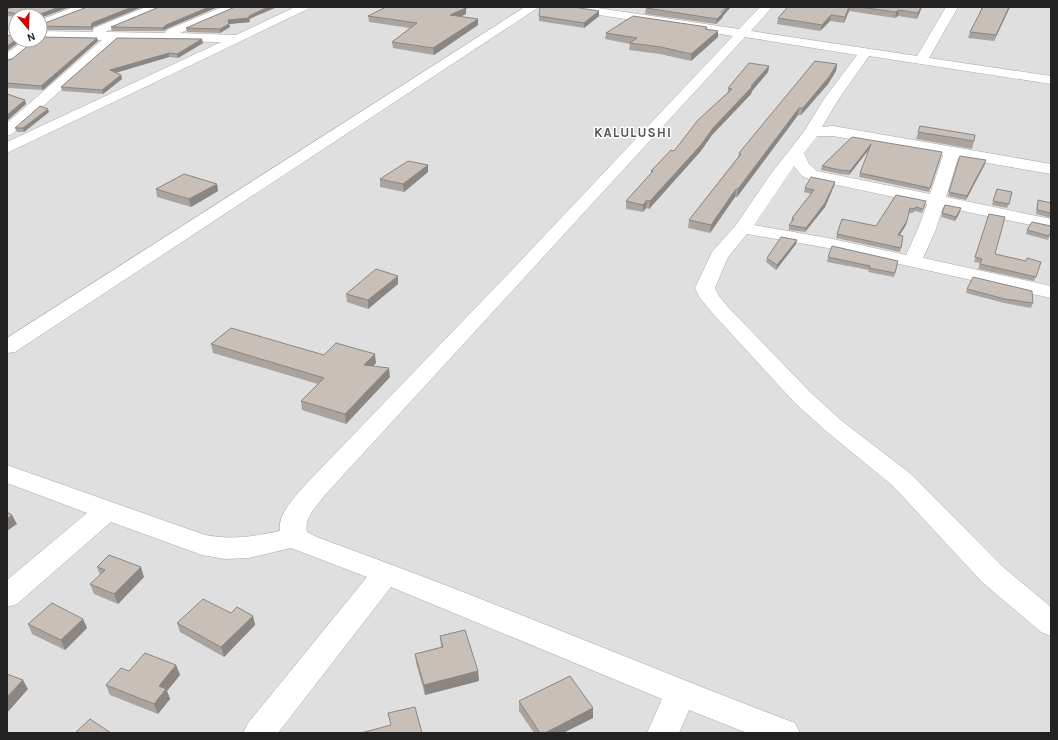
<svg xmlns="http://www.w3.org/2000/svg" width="1058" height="740" viewBox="0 0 1058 740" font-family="Karla,sans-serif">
  <rect width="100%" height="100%" fill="#f2efe9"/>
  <path fill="#e0dfdf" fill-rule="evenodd" d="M 7,7 L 1051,7 L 1051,733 L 7,733 ZM 16,16 L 40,16 L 40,40 L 16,40 Z"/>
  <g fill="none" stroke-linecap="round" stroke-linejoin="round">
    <defs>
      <g id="minor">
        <polygon points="7,7 17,7 15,9 7,11"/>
        <polygon points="74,7 90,7 88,9 40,28 40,20"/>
        <polygon points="146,7 162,7 160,9 105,32 165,33 167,30 222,7 238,7 236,9 180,33 236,35 295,7 310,7 308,9 7,153 7,142 221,42 117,40 12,134 7,136 7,123 102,40 40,39 40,31 93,32 94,28"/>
        <polygon points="525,7 539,7 15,352 7,353 7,338"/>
        <path d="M 562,7 L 591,7 L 739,29 L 760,7 L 772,7 L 751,31 L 917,56 L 946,7 L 958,7 L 929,58 L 1051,76 L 1051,84 L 869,56 L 838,100 L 822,127 L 833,126 L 1051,164 L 1051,174 L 958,158 L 946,197 L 1051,219 L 1051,229 L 943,207 L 936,229 L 923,258 L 1051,286 L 1051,298 L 828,248 L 747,234 L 728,257 L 715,288 L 719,296 L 728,307 L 811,393 L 842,421 L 911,474 L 1002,566 L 1051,607 L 1051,636 L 1041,632 L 982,582 L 893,486 L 826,431 L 795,403 L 714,315 L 700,298 L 695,288 L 712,252 L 736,225 L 770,175 L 803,133 L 824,99 L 857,55 L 745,37 L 324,496 C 316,507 304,518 307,532 L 319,538 C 479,595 636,663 795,723 L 800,733 L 747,733 L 689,710 L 679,733 L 647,733 L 662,699 L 391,587 L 278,733 L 243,733 L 248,723 L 367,577 L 291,548 L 249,558 L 225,559 L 202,555 L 111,522 L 17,604 L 7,607 L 7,580 L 87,513 L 7,483 L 7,465 L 205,535 C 234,540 251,537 280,531 C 277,514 296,496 306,484 L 509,273 L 733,36 L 568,10 L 564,9 ZM 817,136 L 833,136 L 943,155 L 930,194 L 817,171 L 809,164 L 804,153 ZM 794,166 L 802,176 L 809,179 L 927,204 L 918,229 L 906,255 L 828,238 L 754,225 Z"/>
        <polygon points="7,30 16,31 16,39 7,38"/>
        <polygon points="25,40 39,40 12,62 7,63 7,53"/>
      </g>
    </defs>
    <use href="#minor" stroke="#a9a9a9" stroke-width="1"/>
    <use href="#minor" fill="#fff" fill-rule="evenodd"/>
  </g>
  <g fill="#aba49e">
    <polygon points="13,7 70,7 40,18 40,16 16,16 16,17 7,16 7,9"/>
    <polygon points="87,7 142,7 93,27 92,30 40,30 40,25"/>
    <polygon points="159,7 218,7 166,29 164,31 112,31 111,27"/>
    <polygon points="277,7 249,19 250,22 229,24 230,27 220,33 187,32 186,28"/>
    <polygon points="788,7 922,7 917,19 898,16 895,18 849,11 844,23 830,21 820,31 777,24 778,18"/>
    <polygon points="981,7 1010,7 994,41 968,38 970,32 981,10"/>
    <polygon points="646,8 723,16 722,18 716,24 645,14"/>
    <polygon points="466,9 466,14 460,17 478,19 478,25 434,55 393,48 392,42 410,28 369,22 368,16"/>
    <polygon points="539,16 599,16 584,28 539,21"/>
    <polygon points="16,23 16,30 10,29 9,25"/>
    <polygon points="707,27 707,29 718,31 718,37 691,61 660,54 629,50 630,44 605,39 606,33"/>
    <polygon points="97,38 98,41 43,90 7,88 7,60"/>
    <polygon points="117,38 203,43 178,58 169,57 116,73 121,75 122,79 103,94 62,91 61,87"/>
    <polygon points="837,64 836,71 828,84 801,115 798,115 737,197 735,197 710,233 688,228 689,220 738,157 739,153"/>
    <polygon points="769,66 768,72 752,91 751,94 712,135 700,152 649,209 646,208 643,212 626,209 626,201 651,174 651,171 674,151 728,92 728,88"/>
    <polygon points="49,112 24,132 17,132 15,128"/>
    <polygon points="920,126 974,141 972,149 916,139"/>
    <polygon points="852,137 941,156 929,192 859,177 860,173 869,149 849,175 840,174 821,170 822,166"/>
    <polygon points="960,156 985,164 966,200 948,196"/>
    <polygon points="428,172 404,192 380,187 380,179"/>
    <polygon points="835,182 834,186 825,207 805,232 789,230 789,225 791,223 792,218 811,194 804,192 805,188"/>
    <polygon points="217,184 218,191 191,207 157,197 156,189"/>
    <polygon points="997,189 1009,204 1007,208 992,205"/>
    <polygon points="896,195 925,205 922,213 915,211 913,213 909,213 906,225 900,235 903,236 900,252 836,238 837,234 876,226"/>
    <polygon points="1038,200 1051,203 1051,218 1036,214 1037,204"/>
    <polygon points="945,205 960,212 955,221 941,217"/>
    <polygon points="989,214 995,254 1026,261 1041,262 1034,281 978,269 980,263 974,262"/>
    <polygon points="1027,230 1051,232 1048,240 1026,234"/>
    <polygon points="797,240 796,244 776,270 766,262 767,258"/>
    <polygon points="828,257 898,261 894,277 868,272 869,270 827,262"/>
    <polygon points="398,284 368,309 347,302 346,294"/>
    <polygon points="967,289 1033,303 1031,308 1004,303 966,293"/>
    <polygon points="211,344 324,355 376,363 373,366 390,377 346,424 302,410 301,401 318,384 213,353"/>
    <polygon points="97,567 144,577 118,604 94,594 90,584 100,575"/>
    <polygon points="231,613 253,616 255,625 224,657 180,632 177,623"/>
    <polygon points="83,619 87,628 65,650 32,634 28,624"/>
    <polygon points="440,636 478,671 479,681 425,695 416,663 415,654 441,647"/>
    <polygon points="176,665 180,675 167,691 170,699 158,714 110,695 106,685 129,671"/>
    <polygon points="519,701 593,708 593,718 563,733 534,733 519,711"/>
  </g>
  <g fill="#8b8681">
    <polygon points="59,7 70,7 40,18 40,16 38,16 38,15"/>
    <polygon points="132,7 142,7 93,27 92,30 91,27 92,23"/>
    <polygon points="209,7 218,7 166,29 164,31 163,28 166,25"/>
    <polygon points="268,7 277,7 249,19 249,16"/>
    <polygon points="459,7 470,7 466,9 466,14 451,21 450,15"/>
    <polygon points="727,7 731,7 723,16 722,18 716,24 717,19"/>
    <polygon points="850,7 849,11 844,23 845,17"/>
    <polygon points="921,7 922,7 917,19 918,13"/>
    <polygon points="1009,7 1010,7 994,41 996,35"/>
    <polygon points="899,10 898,16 895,18 896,12"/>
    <polygon points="599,11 599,16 584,28 584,23"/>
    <polygon points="831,15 830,21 820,31 822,25"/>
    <polygon points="249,18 250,22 229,24 230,27 220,33 220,29 228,20"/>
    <polygon points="478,19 478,25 434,55 433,48"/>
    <polygon points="718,31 718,37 691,61 691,54"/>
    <polygon points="97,38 98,41 43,90 41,86"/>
    <polygon points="202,39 203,43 178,58 177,54"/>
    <polygon points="16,40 22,40 7,51 7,46"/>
    <polygon points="169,53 169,57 111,74 110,70"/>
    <polygon points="837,64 836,71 828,84 801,115 803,108"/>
    <polygon points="769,66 768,72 752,91 751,94 712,135 700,152 649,209 650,201 713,128"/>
    <polygon points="121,75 122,79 103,94 102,90"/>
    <polygon points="25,100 26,104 7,121 7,115"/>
    <polygon points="799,108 798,115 737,197 738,189"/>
    <polygon points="48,109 49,112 24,132 23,128"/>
    <polygon points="871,144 870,148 849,175 850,171"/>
    <polygon points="986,160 985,164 966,200 967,196"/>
    <polygon points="428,165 428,172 404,192 403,184"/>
    <polygon points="835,182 834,186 825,207 805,232 806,228"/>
    <polygon points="217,184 218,191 191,207 189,199"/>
    <polygon points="736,189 735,197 710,233 711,225"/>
    <polygon points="647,200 646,208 643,212 643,205"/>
    <polygon points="961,208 960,212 955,221 956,217"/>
    <polygon points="907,221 906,225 897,239 898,235"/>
    <polygon points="797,240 796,244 776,270 777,265"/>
    <polygon points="398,276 398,284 368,309 368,300"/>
    <polygon points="375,354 376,363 365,374 364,365"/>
    <polygon points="389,368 390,377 346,424 345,414"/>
    <polygon points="12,515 17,524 7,531 7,519"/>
    <polygon points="141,567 144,577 118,604 114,594"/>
    <polygon points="253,616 255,625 224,657 221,647"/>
    <polygon points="83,619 87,628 65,650 61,640"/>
    <polygon points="176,665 180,675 167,691 170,699 158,714 154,704 159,686"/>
    <polygon points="478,671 479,681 425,695 424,685"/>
    <polygon points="23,680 28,689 7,713 7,697"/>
    <polygon points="593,708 593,718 563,733 545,733"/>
  </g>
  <g fill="#c7bfb8" stroke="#8b8681">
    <polygon points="13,7 59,7 38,15 38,16 30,16 7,12 7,9"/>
    <polygon points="87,7 132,7 92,23 91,27 40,26 40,25"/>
    <polygon points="159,7 209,7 166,25 163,28 111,27"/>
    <polygon points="235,7 268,7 249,16 249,18 228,20 229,24 220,29 186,28"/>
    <polygon points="386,7 463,7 466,8 450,15 478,19 433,48 392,42 417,23 368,16"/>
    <polygon points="540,7 574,7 599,11 584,23 539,16"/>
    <polygon points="648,7 727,7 721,12 723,13 717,19 646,8"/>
    <polygon points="788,7 849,7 845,17 831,15 822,25 778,18"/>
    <polygon points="859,7 921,7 918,13 899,10 896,12"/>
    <polygon points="983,7 1009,7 996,35 970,32"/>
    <polygon points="633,16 707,27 705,29 718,31 691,54 661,47 630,43 637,38 606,33"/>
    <polygon points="16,23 16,27 16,26 9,25"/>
    <polygon points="7,35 15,37 16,35 16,40 7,46"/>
    <polygon points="40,37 97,38 41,86 7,83 7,60 12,59 35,40 40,40"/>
    <polygon points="117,38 202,39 177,54 169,53 110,70 121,75 102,90 61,87"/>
    <polygon points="815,61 837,64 829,77 803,108 799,108 738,189 736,189 711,225 689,220 741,154 739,153"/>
    <polygon points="749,63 769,66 751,86 752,87 713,128 701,145 650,201 647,200 643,205 626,201 653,171 651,171 671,150 674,151 698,120 732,89 728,88"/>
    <polygon points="7,94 25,100 7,115"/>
    <polygon points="40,106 48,109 23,128 15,128"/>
    <polygon points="920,126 975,135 974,141 918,132"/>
    <polygon points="852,137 942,152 930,188 860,173 871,144 850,171 840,170 822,166"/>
    <polygon points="960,156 986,160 967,196 949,192"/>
    <polygon points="408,161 428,165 403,184 380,179"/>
    <polygon points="184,174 217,184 189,199 156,189"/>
    <polygon points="811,177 835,182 825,203 806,228 789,225 794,219 792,218 814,190 805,188"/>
    <polygon points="997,189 1012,192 1009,204 993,201"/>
    <polygon points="896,195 926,201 923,209 916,207 914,209 910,208 907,221 898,235 903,236 901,248 837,234 842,219 876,226"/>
    <polygon points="1038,200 1051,203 1051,213 1037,210"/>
    <polygon points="945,205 961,208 956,217 942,213"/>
    <polygon points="989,214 1005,217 995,254 1026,261 1027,258 1041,262 1036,277 980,264 982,259 975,257"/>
    <polygon points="1032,222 1051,226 1051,232 1049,236 1027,230"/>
    <polygon points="781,237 797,240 777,265 767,258"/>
    <polygon points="832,246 898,261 895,273 869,268 870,266 828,257"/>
    <polygon points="376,269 398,276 368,300 346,294"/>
    <polygon points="973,277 1032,291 1033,303 1005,299 967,289"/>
    <polygon points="231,328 324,355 336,343 375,354 364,365 389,368 345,414 301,401 324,378 211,344"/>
    <polygon points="7,512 12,515 7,519"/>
    <polygon points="109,555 141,567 114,594 90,584 105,570 97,567"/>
    <polygon points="203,599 231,613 237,607 253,616 221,647 177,623"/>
    <polygon points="52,603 83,619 61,640 28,624"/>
    <polygon points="465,630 478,671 424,685 415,654 443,647 440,636"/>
    <polygon points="145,653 176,665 159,686 166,689 154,704 106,685 121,668 129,671"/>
    <polygon points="7,674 23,680 7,697"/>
    <polygon points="570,676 593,708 545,733 540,733 519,701"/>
    <polygon points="415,707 422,733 361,733 391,725 388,713"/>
    <polygon points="90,719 111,733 75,733"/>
  </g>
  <g text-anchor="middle" stroke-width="3" stroke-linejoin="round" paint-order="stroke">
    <g font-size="13" font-weight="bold" letter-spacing="1" fill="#555" stroke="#fff">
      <text x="633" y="137">KALULUSHI</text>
    </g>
  </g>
  <rect width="1058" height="740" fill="none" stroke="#222222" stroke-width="16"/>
  <g transform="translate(28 28) rotate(161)"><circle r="19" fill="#ffffff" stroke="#a7a7a7"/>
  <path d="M0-3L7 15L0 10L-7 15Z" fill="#d40000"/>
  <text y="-6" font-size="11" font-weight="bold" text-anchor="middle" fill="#222222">N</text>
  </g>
</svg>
